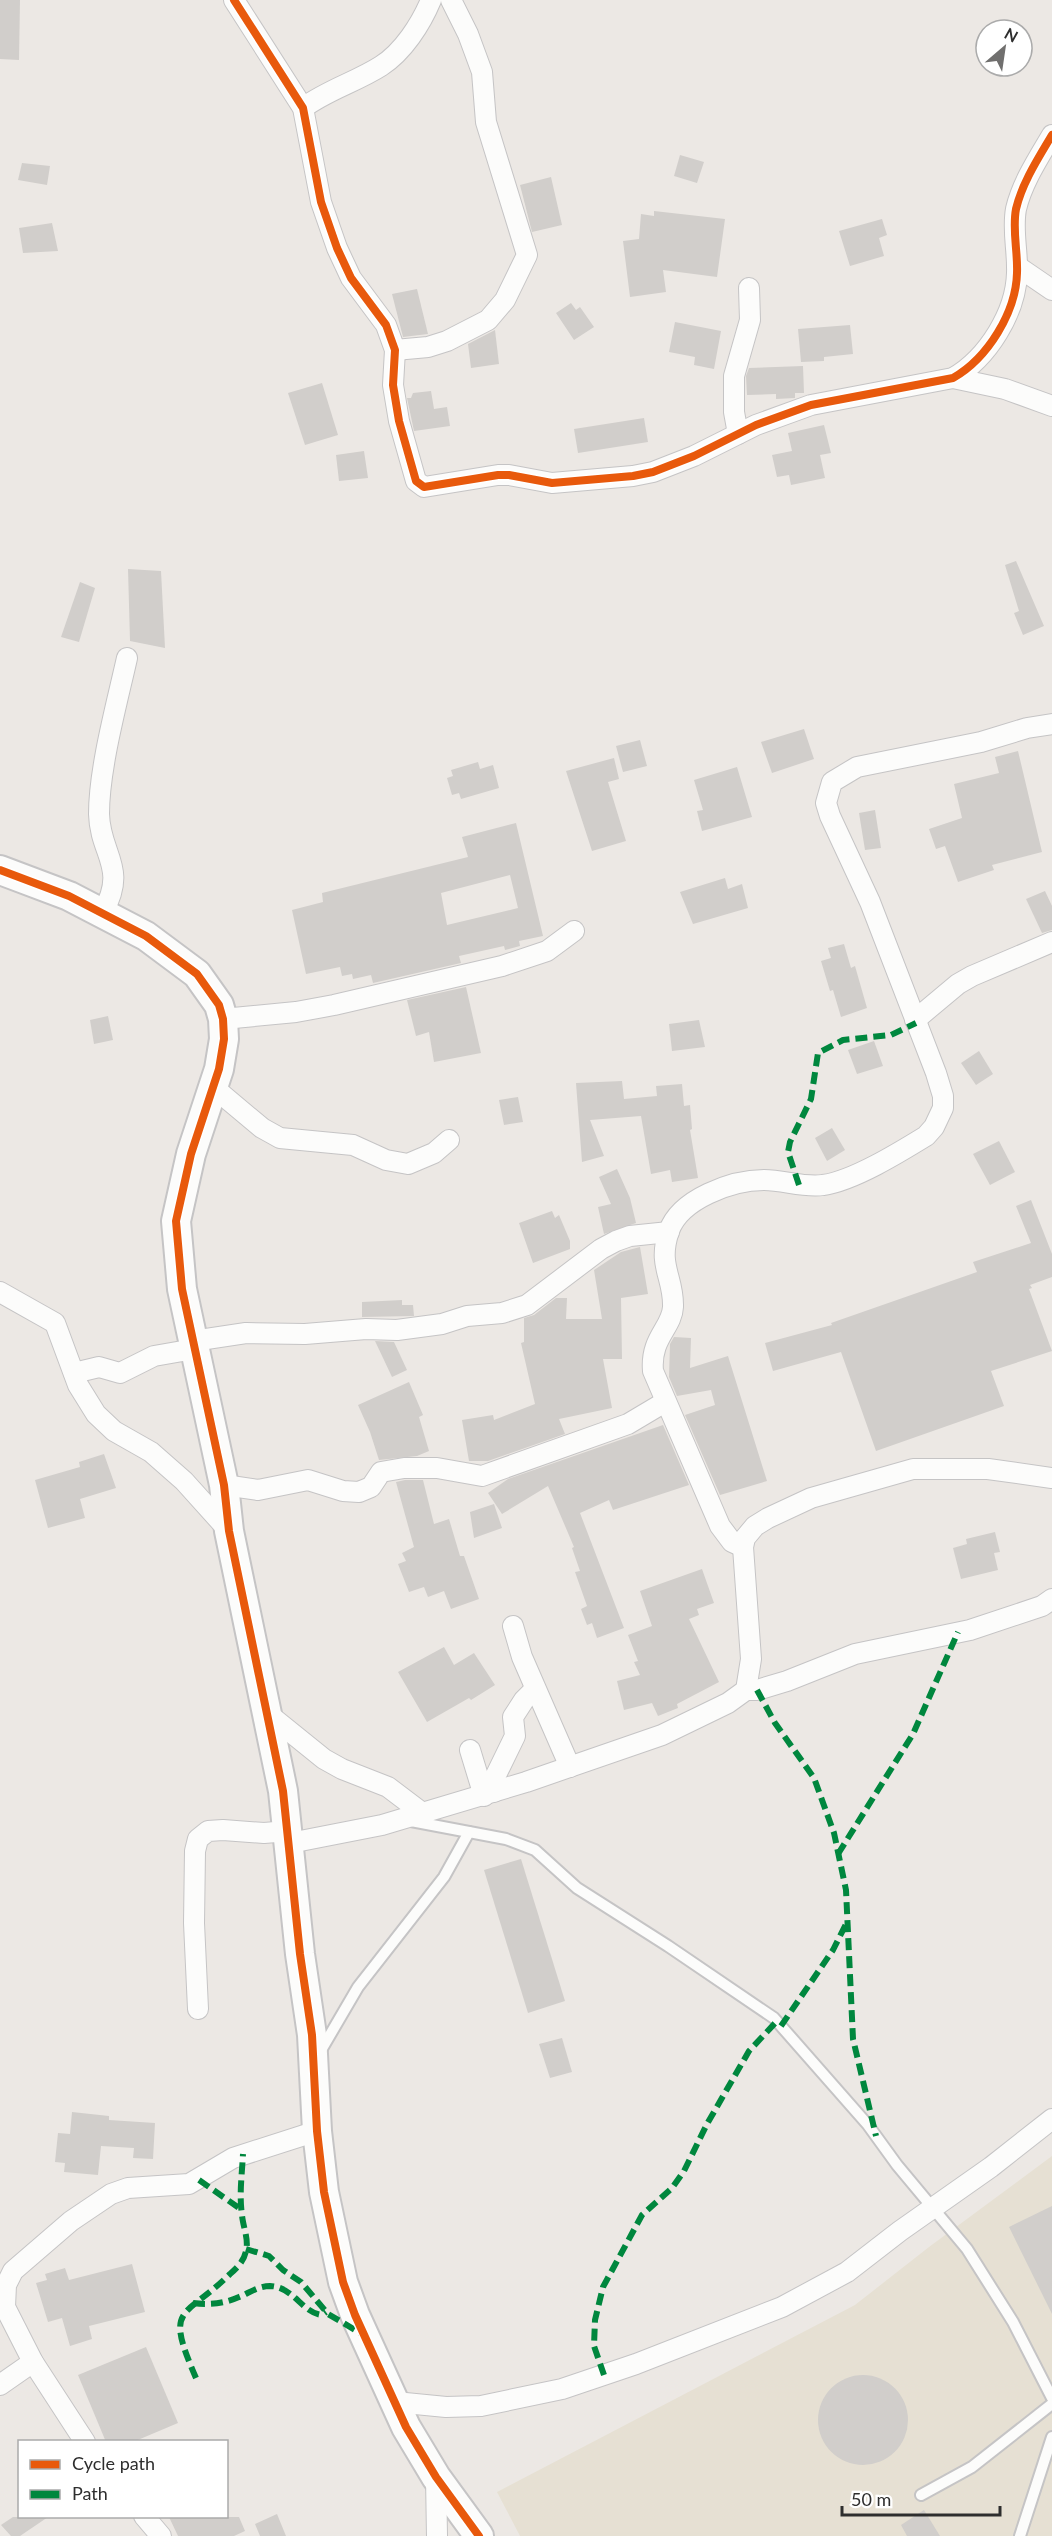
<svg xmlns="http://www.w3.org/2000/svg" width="1052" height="2536" viewBox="0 0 1052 2536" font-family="Lato,sans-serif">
  <rect width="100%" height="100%" fill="#ece8e4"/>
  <polygon fill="#e6e0d3" points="1052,2156 1052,2536 520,2536 497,2492 855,2305 929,2247"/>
  <g fill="#d1cecb" fill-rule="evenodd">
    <polygon points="0,0 20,0 19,60 0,59"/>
    <polygon points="680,155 704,162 697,183 674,176"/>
    <polygon points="22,163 50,166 47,185 18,180"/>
    <polygon points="551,177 562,225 532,232 520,185"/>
    <polygon points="654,211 725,219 717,277 663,270 666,292 630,297 623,241 639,239 641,214 654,216"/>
    <polygon points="882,219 887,235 879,238 884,256 850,266 839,231"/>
    <polygon points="52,223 58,251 23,253 19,228"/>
    <polygon points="417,289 428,334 403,337 392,294"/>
    <polygon points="571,303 576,310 580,307 594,327 574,340 556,313"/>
    <polygon points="675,322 721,331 714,369 694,365 695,357 669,352"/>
    <polygon points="850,325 853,354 824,357 824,361 801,362 798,329"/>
    <polygon points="495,330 499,364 471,368 468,344"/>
    <polygon points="803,366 804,393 795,393 795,398 776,399 776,394 747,395 746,376 749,368"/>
    <polygon points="322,383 338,435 305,445 288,393"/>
    <polygon points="431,391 434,409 447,407 450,426 414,431 407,398 411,398 413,393"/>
    <polygon points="644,418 648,442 578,453 574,429"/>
    <polygon points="824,425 831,453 820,455 825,478 791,485 789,475 777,477 772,455 792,451 788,433"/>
    <polygon points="364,451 368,478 339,481 336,455"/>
    <polygon points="1016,561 1044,626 1023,635 1014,613 1019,611 1005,565"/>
    <polygon points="128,569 161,571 165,648 130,641"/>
    <polygon points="80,582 95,588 79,642 61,637"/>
    <polygon points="804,729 814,759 772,773 761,742"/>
    <polygon points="640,740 647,766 623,772 616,746"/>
    <polygon points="1018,751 1042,852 992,865 994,870 958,882 945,846 936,849 929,829 962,818 954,784 999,773 995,757"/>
    <polygon points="614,758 619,779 608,782 626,841 592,851 566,771"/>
    <polygon points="478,762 480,769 493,765 499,788 461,799 459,793 452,795 447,778 453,776 451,770"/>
    <polygon points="737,767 752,817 702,831 697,811 703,810 694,780"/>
    <polygon points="875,810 881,848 865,850 859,813"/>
    <path d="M 516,823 L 543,936 L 519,941 L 520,946 L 505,950 L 504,946 L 459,956 L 461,963 L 373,983 L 371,975 L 353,979 L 352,974 L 342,976 L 340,967 L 306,974 L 292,910 L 323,902 L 322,893 L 468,857 L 462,837 ZM 510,875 L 518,908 L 447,925 L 441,893 Z"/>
    <polygon points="725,878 728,889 742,884 748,908 693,924 680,892"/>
    <polygon points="1045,891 1052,906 1052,930 1042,933 1026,899"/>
    <polygon points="844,944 851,968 855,966 867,1008 841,1017 833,990 830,991 821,961 831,958 828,948"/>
    <polygon points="466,987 481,1053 434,1062 429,1032 416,1036 407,1000"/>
    <polygon points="108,1016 113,1040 94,1044 90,1020"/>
    <polygon points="699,1020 705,1047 672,1051 669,1024"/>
    <polygon points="874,1041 883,1066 857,1074 848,1050"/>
    <polygon points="979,1051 993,1074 976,1085 961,1063"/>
    <polygon points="622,1081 624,1099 657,1096 656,1086 682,1084 684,1106 690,1105 692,1129 690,1130 698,1178 672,1182 670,1170 651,1174 641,1116 590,1120 604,1156 582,1162 576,1083"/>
    <polygon points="518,1097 523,1122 504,1125 499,1100"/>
    <polygon points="832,1128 845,1150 827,1161 815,1138"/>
    <polygon points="999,1141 1015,1172 990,1185 973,1154"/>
    <polygon points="617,1169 630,1198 636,1223 604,1234 598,1207 611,1204 599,1177"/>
    <polygon points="1031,1200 1052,1254 1052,1277 1030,1285 1032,1288 1029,1289 1052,1351 991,1371 1004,1406 876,1451 841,1352 773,1371 765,1343 832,1325 831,1323 977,1272 973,1262 1031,1243 1016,1206"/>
    <polygon points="552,1211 555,1218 559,1215 570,1241 570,1249 533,1263 519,1223"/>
    <polygon points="640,1247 648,1294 621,1298 622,1359 603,1359 612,1408 559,1419 565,1434 488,1461 469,1461 462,1420 493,1415 494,1420 535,1404 521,1343 524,1342 524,1318 534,1315 556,1298 567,1298 566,1319 602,1319 594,1270 621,1252"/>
    <polygon points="402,1300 402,1305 413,1305 414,1316 362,1317 362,1302"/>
    <polygon points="674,1337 691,1338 690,1368 728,1356 767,1481 720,1495 685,1415 715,1405 711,1390 677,1396 669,1377 670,1344"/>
    <polygon points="375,1341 394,1342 407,1370 392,1377"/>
    <polygon points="409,1382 423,1415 419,1417 429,1451 417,1456 379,1460 370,1432 358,1405"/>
    <polygon points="663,1425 689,1485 613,1510 609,1500 580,1513 624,1628 597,1638 592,1623 587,1625 581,1609 587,1606 575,1572 580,1571 572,1548 574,1547 548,1486 502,1514 488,1493 508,1479"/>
    <polygon points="104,1454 116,1488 80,1499 85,1518 48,1528 35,1480 80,1467 79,1462"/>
    <polygon points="405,1480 423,1480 434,1524 449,1519 460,1556 464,1556 479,1599 451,1609 444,1591 428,1597 424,1587 409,1592 398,1564 406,1561 402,1553 414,1547 396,1482"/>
    <polygon points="494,1504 502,1528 474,1538 470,1512"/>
    <polygon points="995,1532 1000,1552 994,1553 998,1570 961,1579 953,1548 967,1544 966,1539"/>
    <polygon points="702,1569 714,1603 697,1609 699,1615 689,1619 719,1682 677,1704 678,1708 658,1716 652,1703 624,1710 617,1681 640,1675 634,1662 638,1661 628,1635 652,1626 640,1591"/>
    <polygon points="444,1647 454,1665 474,1653 495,1685 471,1700 469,1698 427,1722 398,1672"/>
    <polygon points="521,1859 565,2001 528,2013 484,1870"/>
    <polygon points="562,2038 572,2072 550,2078 539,2044"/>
    <polygon points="72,2112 109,2116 109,2120 155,2123 153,2159 133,2158 134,2148 101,2146 98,2175 64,2172 65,2163 55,2162 58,2133 70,2134"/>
    <polygon points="1052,2206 1052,2314 1009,2227"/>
    <polygon points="132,2264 145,2312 89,2326 92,2339 70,2346 62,2318 48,2322 36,2283 47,2280 45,2274 65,2268 69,2280"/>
    <polygon points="146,2347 178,2423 133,2442 106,2442 78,2375"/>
    <circle cx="863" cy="2420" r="45"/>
    <polygon points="924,2510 940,2536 907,2536 901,2525"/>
    <polygon points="277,2514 286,2536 260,2536 255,2524"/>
    <polygon points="13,2517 48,2517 20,2536 11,2536 1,2525"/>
    <polygon points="169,2517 239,2517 245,2531 234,2536 178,2536"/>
  </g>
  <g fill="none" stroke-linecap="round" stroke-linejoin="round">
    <defs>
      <g id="lane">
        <polyline points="411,1821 506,1839 535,1850 577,1888 668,1946 774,2018 868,2125 897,2165 967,2249 1013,2322 1052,2398"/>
        <polyline points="320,2052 358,1987 444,1877 469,1832"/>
        <polyline points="921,2495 972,2467 1052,2404"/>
        <polyline points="1020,2536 1052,2437"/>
      </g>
      <g id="street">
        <path d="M 234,0 L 303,108 L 321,202 L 337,248 L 351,278 L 386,325 L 395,350 L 393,385 L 399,421 L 416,481 L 424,487 L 498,475 L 509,475 L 552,483 L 633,476 L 653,472 L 694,456 L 756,425 L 811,405 L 953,378 C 988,358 1016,312 1017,273 C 1018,252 1012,230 1016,209 C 1022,183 1039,157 1052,135"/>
        <path d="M 303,108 C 327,90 356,82 381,66 C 403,52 421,24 431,0"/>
        <polyline points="1017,266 1052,290"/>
        <polyline points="395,350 428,347 447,341 488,320 505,300 527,255 486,122 482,72 468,34 451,0"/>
        <polyline points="953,378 1005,389 1052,406"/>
        <polyline points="738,434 734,412 734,376 750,320 749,288"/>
        <path d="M 103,912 C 128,867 100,855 99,814 C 99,768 117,703 127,658"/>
        <polyline points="223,1019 296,1012 334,1005 502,966 547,951 574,931"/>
        <polyline points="915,1020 958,984 972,976 1052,942"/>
        <polyline points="213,1087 262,1128 280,1138 353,1145 386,1160 408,1164 434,1153 449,1140"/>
        <polyline points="0,1292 55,1323 78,1385 96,1414 114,1431 151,1452 184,1481 229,1531"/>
        <polyline points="193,1341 246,1333 305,1334 366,1329 397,1330 442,1324 467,1316 502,1313 527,1305 601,1249 616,1241 630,1236 669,1232"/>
        <polyline points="74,1373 99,1367 120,1373 154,1356 194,1349"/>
        <polyline points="224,1485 258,1490 308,1480 343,1491 359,1492 371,1487 381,1472 404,1468 437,1468 482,1476 628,1424 665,1402"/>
        <path d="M 743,1547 L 732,1542 L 720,1526 L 653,1371 C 650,1338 672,1328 673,1307 C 674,1277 657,1266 669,1231 C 680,1199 732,1180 764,1180 C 784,1180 804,1188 823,1185 C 853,1181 900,1152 926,1136 L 934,1127 L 943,1108 L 943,1096 L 936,1073 L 870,902 L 830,816 L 826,803 L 832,782 L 857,767 L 981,742 L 1027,728 L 1052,724"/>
        <polyline points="513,1626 522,1657 570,1767"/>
        <polyline points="746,1690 757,1690 787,1681 855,1654 970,1630 1042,1606 1052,1599"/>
        <polyline points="267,1713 324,1759 342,1769 388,1787 421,1812"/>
        <polyline points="470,1750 484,1796"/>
        <polyline points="494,1792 495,1777 515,1736 513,1717 524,1700 535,1689"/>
        <polyline points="290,1843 382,1825 526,1782 662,1735 728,1703 746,1690 751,1659 743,1547 745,1538 755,1526 768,1518 811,1498 913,1469 988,1469 1052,1478"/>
        <polyline points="198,2009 194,1923 195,1851 198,1839 208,1831 223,1830 264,1833 288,1831"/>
        <polyline points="0,2385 33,2362"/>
        <polyline points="395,2402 446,2407 481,2406 562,2389 636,2364 782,2307 847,2272 900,2231 991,2167 1052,2119"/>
        <polyline points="85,2442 33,2362 5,2307 6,2285 13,2271 71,2221 111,2194 128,2188 189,2184 233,2158 317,2131"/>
        <polyline points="436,2477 437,2536"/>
        <polyline points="144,2516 161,2536"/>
      </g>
      <polyline id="secondary" points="0,870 69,896 146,936 197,974 219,1005 223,1019 224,1039 219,1069 191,1154 176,1221 182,1289 224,1485 229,1531 283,1791 300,1954 312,2035 317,2131 324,2192 343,2282 355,2315 406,2427 436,2477 479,2536"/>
    </defs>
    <use href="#lane" stroke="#c5c4c5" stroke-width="14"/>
    <use href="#street" stroke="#c5c4c5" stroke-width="22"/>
    <use href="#secondary" stroke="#c5c4c5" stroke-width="32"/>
    <use href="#lane" stroke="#fcfcfb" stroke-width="10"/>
    <use href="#street" stroke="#fcfcfb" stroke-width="20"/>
    <use href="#secondary" stroke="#fcfcfb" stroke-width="28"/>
    <g stroke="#00873e" stroke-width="6" stroke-dasharray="12 6" stroke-linecap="butt">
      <polyline points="799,1185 788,1152 790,1142 811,1099 818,1053 843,1040 891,1035 916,1023"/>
      <polyline points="757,1690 775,1723 814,1778 834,1833 846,1890 853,2039 876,2136"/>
      <polyline points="838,1854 913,1734 958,1632"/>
      <polyline points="781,2026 833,1950 846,1924"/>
      <polyline points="199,2180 242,2210"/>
      <polyline points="246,2249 269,2256 283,2270 301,2282 328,2314 362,2334"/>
      <path d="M 193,2303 C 209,2305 223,2304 239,2297 C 249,2293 258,2286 270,2286 C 294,2287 302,2313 322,2315 L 326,2312"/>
      <polyline points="604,2375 594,2346 595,2320 603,2287 642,2215 672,2188 684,2171 707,2124 749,2051 777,2021"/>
      <path d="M 196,2378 C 164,2304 183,2320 230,2274 C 237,2268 244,2261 246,2251 C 249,2239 243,2227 242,2215 C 239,2195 242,2174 243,2154"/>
    </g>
    <defs>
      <g id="cycleway">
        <path d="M 234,0 L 303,108 L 321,202 L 337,248 L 351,278 L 386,325 L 395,350 L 393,385 L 399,421 L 416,481 L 424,487 L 498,475 L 509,475 L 552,483 L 633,476 L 653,472 L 694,456 L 756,425 L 811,405 L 953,378 C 988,358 1016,312 1017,273 C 1018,252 1012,230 1016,209 C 1022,183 1039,157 1052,135"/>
        <polyline points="0,870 69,896 146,936 197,974 219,1005 223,1019 224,1039 219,1069 191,1154 176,1221 182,1289 224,1485 229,1531 283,1791 300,1954 312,2035 317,2131 324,2192 343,2282 355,2315 406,2427 436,2477 479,2536"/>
      </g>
    </defs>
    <use href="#cycleway" stroke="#fff" stroke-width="11"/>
    <use href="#cycleway" stroke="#e8590c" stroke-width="8"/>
  </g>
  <rect x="18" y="2440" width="210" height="78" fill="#ffffff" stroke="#ababab" stroke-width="1.5"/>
  <rect x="30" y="2460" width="30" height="9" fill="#e8590c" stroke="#ababab" stroke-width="1.5"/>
  <text x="72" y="2470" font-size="18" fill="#2e2e2e">Cycle path</text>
  <rect x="30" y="2490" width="30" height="9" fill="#00873e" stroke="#ababab" stroke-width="1.5"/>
  <text x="72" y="2500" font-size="18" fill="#2e2e2e">Path</text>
  <g transform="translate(1004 48) rotate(29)"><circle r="28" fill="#ffffff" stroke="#ababab" stroke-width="1.5"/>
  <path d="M0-4.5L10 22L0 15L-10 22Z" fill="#706f6e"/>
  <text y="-9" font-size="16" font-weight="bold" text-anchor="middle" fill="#2e2e2e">N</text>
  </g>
  <path d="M842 2506v9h158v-9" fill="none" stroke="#2e2e2e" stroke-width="3"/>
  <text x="851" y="2506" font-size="18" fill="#2e2e2e" stroke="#ffffff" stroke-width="4.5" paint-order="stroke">50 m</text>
</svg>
